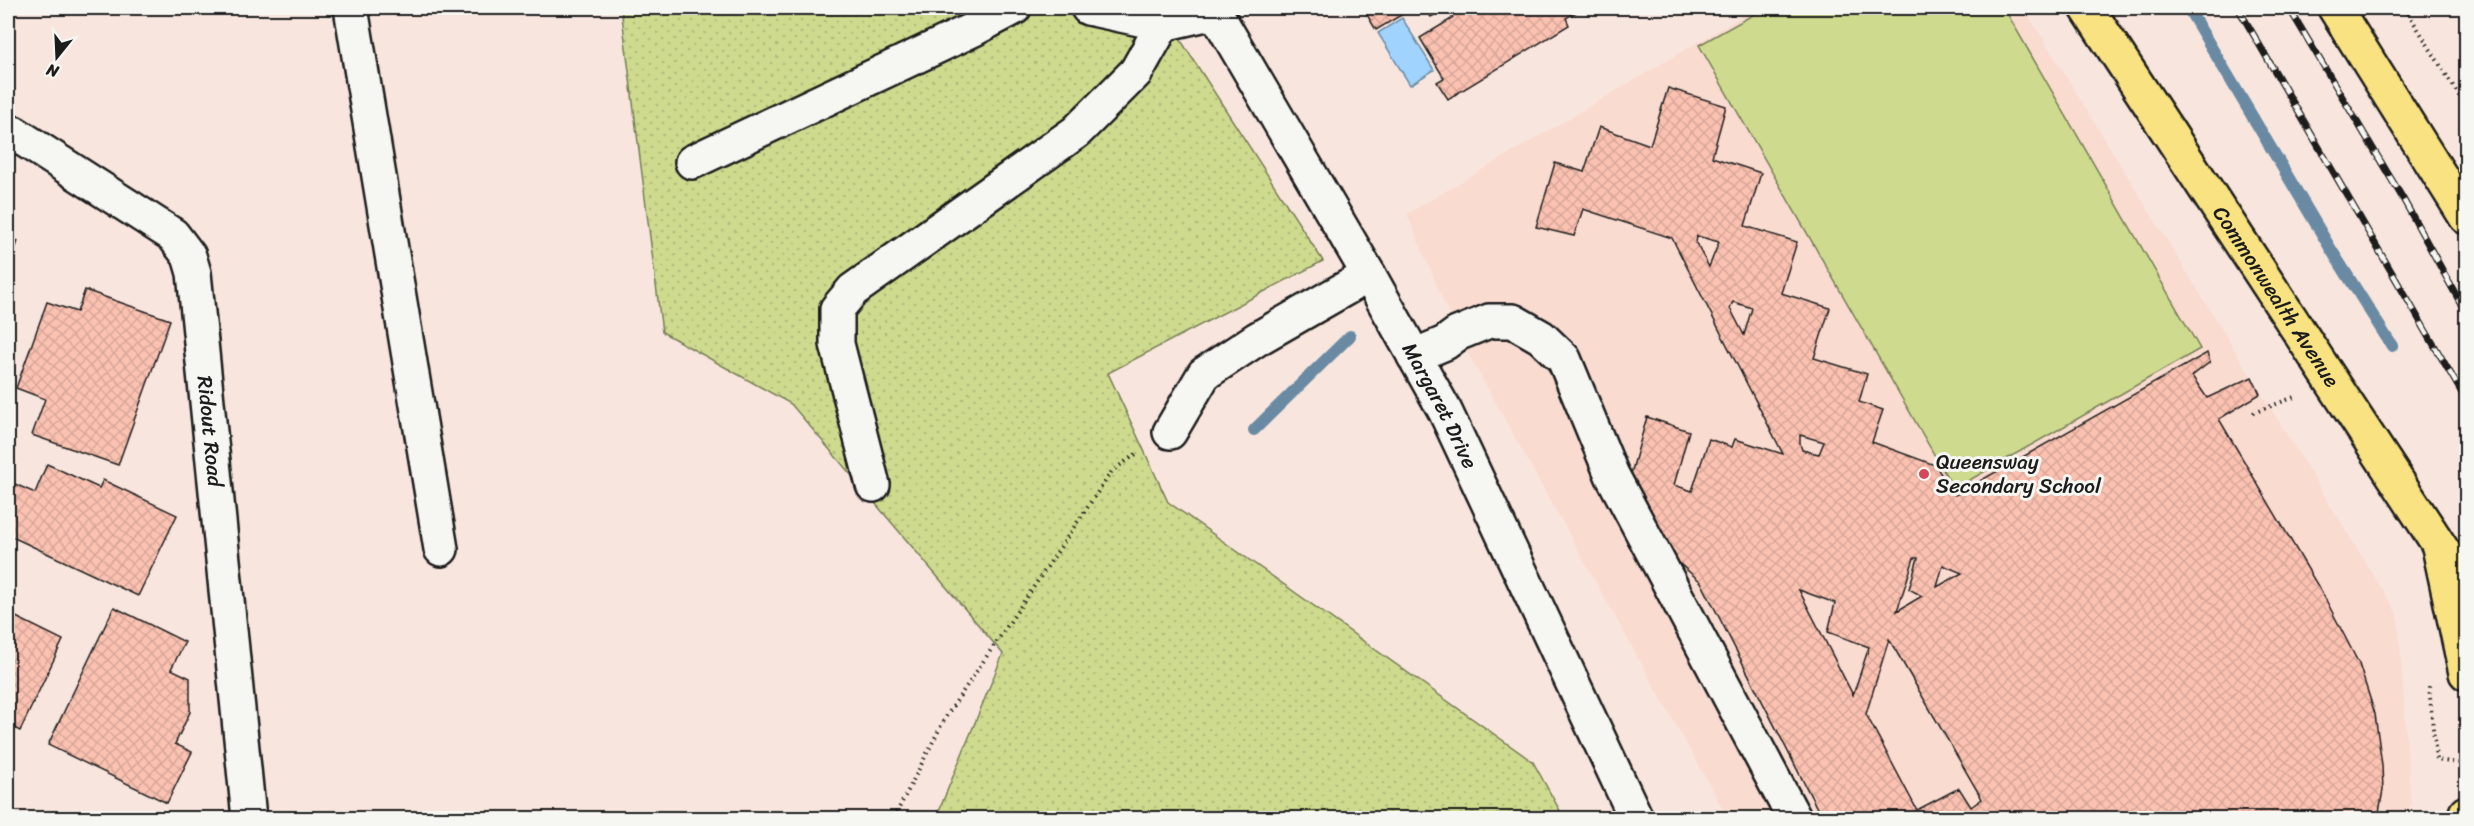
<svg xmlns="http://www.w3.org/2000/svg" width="2474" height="826" viewBox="0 0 2474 826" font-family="Sriracha,sans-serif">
  <defs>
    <pattern id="green-dots" width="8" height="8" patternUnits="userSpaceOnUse" patternTransform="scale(1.5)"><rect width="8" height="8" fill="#cedb8e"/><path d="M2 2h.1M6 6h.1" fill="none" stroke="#b0bb7a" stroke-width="1.8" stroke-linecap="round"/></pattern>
    <pattern id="building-cross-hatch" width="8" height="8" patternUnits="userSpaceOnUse" patternTransform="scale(1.5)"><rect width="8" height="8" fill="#fbc2b1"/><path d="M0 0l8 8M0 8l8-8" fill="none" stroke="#d7a698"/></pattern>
  </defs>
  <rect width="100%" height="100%" fill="#f8e6de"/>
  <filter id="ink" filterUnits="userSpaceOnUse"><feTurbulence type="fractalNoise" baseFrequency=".0167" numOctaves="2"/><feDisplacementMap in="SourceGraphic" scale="12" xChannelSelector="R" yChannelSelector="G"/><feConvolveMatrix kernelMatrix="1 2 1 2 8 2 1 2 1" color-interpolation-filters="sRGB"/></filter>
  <g filter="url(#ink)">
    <polygon fill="#f9dbd0" points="1756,8 2024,8 2398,615 2411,805 2404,818 1728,818 1457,334 1407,214"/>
    <polygon fill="url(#green-dots)" stroke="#757c55" stroke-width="1.5" points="621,8 1160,8 1323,261 1108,373 1168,502 1533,762 1564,818 936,818 1003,654 791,404 662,332"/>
    <polygon fill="#cedb8e" stroke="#757c55" stroke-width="1.5" points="1765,8 2004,8 2200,349 1954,489 1699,45"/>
    <polygon fill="#a0d4fe" stroke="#6b8aa4" stroke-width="1.5" points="1402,18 1434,70 1410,85 1378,33"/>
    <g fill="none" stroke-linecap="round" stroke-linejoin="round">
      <g stroke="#6b8aa4" stroke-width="12">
        <polyline points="2188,8 2332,251 2392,346"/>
        <polyline points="1254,430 1350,336"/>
      </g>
    </g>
    <g fill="url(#building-cross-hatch)" stroke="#1c1c1c" stroke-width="1.5" fill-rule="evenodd">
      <polygon points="1363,8 1413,8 1376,30"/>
      <polygon points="1425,8 1446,8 1431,17"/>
      <polygon points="1446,8 1583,8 1566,18 1569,25 1448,99 1437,82 1444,78 1420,38 1453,18"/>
      <path d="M 1668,88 L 1726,106 L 1712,157 L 1761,173 L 1745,226 L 1797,242 L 1781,293 L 1830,308 L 1814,358 L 1867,374 L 1859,402 L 1883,410 L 1872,442 L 1935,465 L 1955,495 L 2207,353 L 2210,362 L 2192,376 L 2207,398 L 2252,377 L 2260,394 L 2219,419 L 2325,598 L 2359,664 L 2375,714 L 2382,765 L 2383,790 L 2378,818 L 1997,818 L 1995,815 L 1988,818 L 1822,818 L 1701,582 L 1620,513 L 1647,417 L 1689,431 L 1674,485 L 1692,491 L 1709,439 L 1732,447 L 1735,439 L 1783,454 L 1672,238 L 1583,209 L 1574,236 L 1536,227 L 1555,163 L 1584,172 L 1599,127 L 1650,145 ZM 1697,236 L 1719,242 L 1709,267 L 1696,243 ZM 1733,302 L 1752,308 L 1744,335 L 1730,308 ZM 1800,435 L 1824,442 L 1819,454 L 1802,450 L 1800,443 ZM 1914,558 L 1918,558 L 1909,589 L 1922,596 L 1897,611 ZM 1943,565 L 1962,573 L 1937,587 ZM 1799,590 L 1835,603 L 1828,632 L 1869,647 L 1853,695 ZM 1889,639 L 1982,799 L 1971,807 L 1959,788 L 1917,810 L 1866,714 Z"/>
      <polygon points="8,237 18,241 8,270"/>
      <polygon points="85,290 170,320 118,465 32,435 45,399 16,388 47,302 77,312"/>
      <polygon points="47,464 99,488 103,480 177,515 138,596 8,535 8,481 35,493"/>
      <polygon points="114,607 185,642 171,669 190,678 190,712 175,744 192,752 167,803 48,745"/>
      <polygon points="8,613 63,640 20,731 8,725"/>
    </g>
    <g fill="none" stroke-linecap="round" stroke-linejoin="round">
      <defs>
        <g id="minor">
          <polyline points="351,8 441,549"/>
          <polyline points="1088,8 1163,24 1215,12"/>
          <path id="s1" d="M 1213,8 L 1369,275 L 1445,411 L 1636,818"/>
          <path id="s2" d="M 14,133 L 173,235 L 189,256 L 194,273 L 249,818"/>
          <polyline points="692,162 976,28 1014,8"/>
          <polyline points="1414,356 1445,343 1457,334 1489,321 1513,321 1541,337 1564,359 1612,475 1794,818"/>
          <polyline points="1170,432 1204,374 1257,339 1369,275"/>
          <polyline points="873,485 837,344 837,309 853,290 1076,132 1136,72 1163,24"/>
        </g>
        <g id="major">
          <path id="s3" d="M 2087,8 L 2466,586"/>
          <polyline points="2335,8 2466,217"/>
        </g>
        <g id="highway">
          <polyline points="2464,213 2466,216"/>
          <polyline points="2439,547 2466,673"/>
          <polyline points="2466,818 2466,813"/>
        </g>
      </defs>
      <use href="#minor" stroke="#1c1c1c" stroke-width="38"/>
      <use href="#major" stroke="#1c1c1c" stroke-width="38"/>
      <use href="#highway" stroke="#1c1c1c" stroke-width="38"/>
      <g stroke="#1c1c1c" stroke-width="4" stroke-dasharray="1.5 4.5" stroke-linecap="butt">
        <polyline points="2405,8 2466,107"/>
        <polyline points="2253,413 2297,396"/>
        <polyline points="2429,686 2436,760 2466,764"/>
        <polyline points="894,818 945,718 1112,471 1139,452"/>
      </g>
      <use href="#minor" stroke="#f6f6f2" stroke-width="33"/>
      <use href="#major" stroke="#f8e281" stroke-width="33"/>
      <use href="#highway" stroke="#f8e281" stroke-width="33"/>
      <defs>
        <g id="rail">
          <polyline points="2238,8 2466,400"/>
          <polyline points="2289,8 2402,197 2466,313"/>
        </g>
      </defs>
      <use href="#rail" stroke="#1c1c1c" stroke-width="7"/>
      <use href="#rail" stroke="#f6f6f2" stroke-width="4.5" stroke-dasharray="14" stroke-linecap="butt"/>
    </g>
  </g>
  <circle fill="#d1495b" stroke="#f6f6f2" stroke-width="2" cx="1924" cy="474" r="6"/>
  <g text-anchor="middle" stroke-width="6" stroke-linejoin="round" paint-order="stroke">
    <g font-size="21" fill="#1c1c1c" stroke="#f6f6f2">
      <text dy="7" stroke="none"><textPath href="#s3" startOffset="345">Commonwealth Avenue</textPath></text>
      <text dy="7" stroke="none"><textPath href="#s1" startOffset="458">Margaret Drive</textPath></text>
      <text dy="7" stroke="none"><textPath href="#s2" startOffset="392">Ridout Road</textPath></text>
    </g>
    <g font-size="21" fill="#1c1c1c" stroke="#f6f6f2" text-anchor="start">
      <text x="1936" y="469">Queensway<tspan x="1936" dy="24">Secondary School</tspan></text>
    </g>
  </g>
  <rect width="2474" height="826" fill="none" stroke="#f6f6f2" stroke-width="30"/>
  <rect x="15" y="15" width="2444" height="796" fill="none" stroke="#1c1c1c" stroke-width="2" filter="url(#ink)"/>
  <g transform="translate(57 57) rotate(198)" stroke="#f6f6f2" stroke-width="4.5" paint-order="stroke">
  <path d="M0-4.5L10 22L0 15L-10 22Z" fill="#1c1c1c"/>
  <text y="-9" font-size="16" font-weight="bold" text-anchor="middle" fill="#1c1c1c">N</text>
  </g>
</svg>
